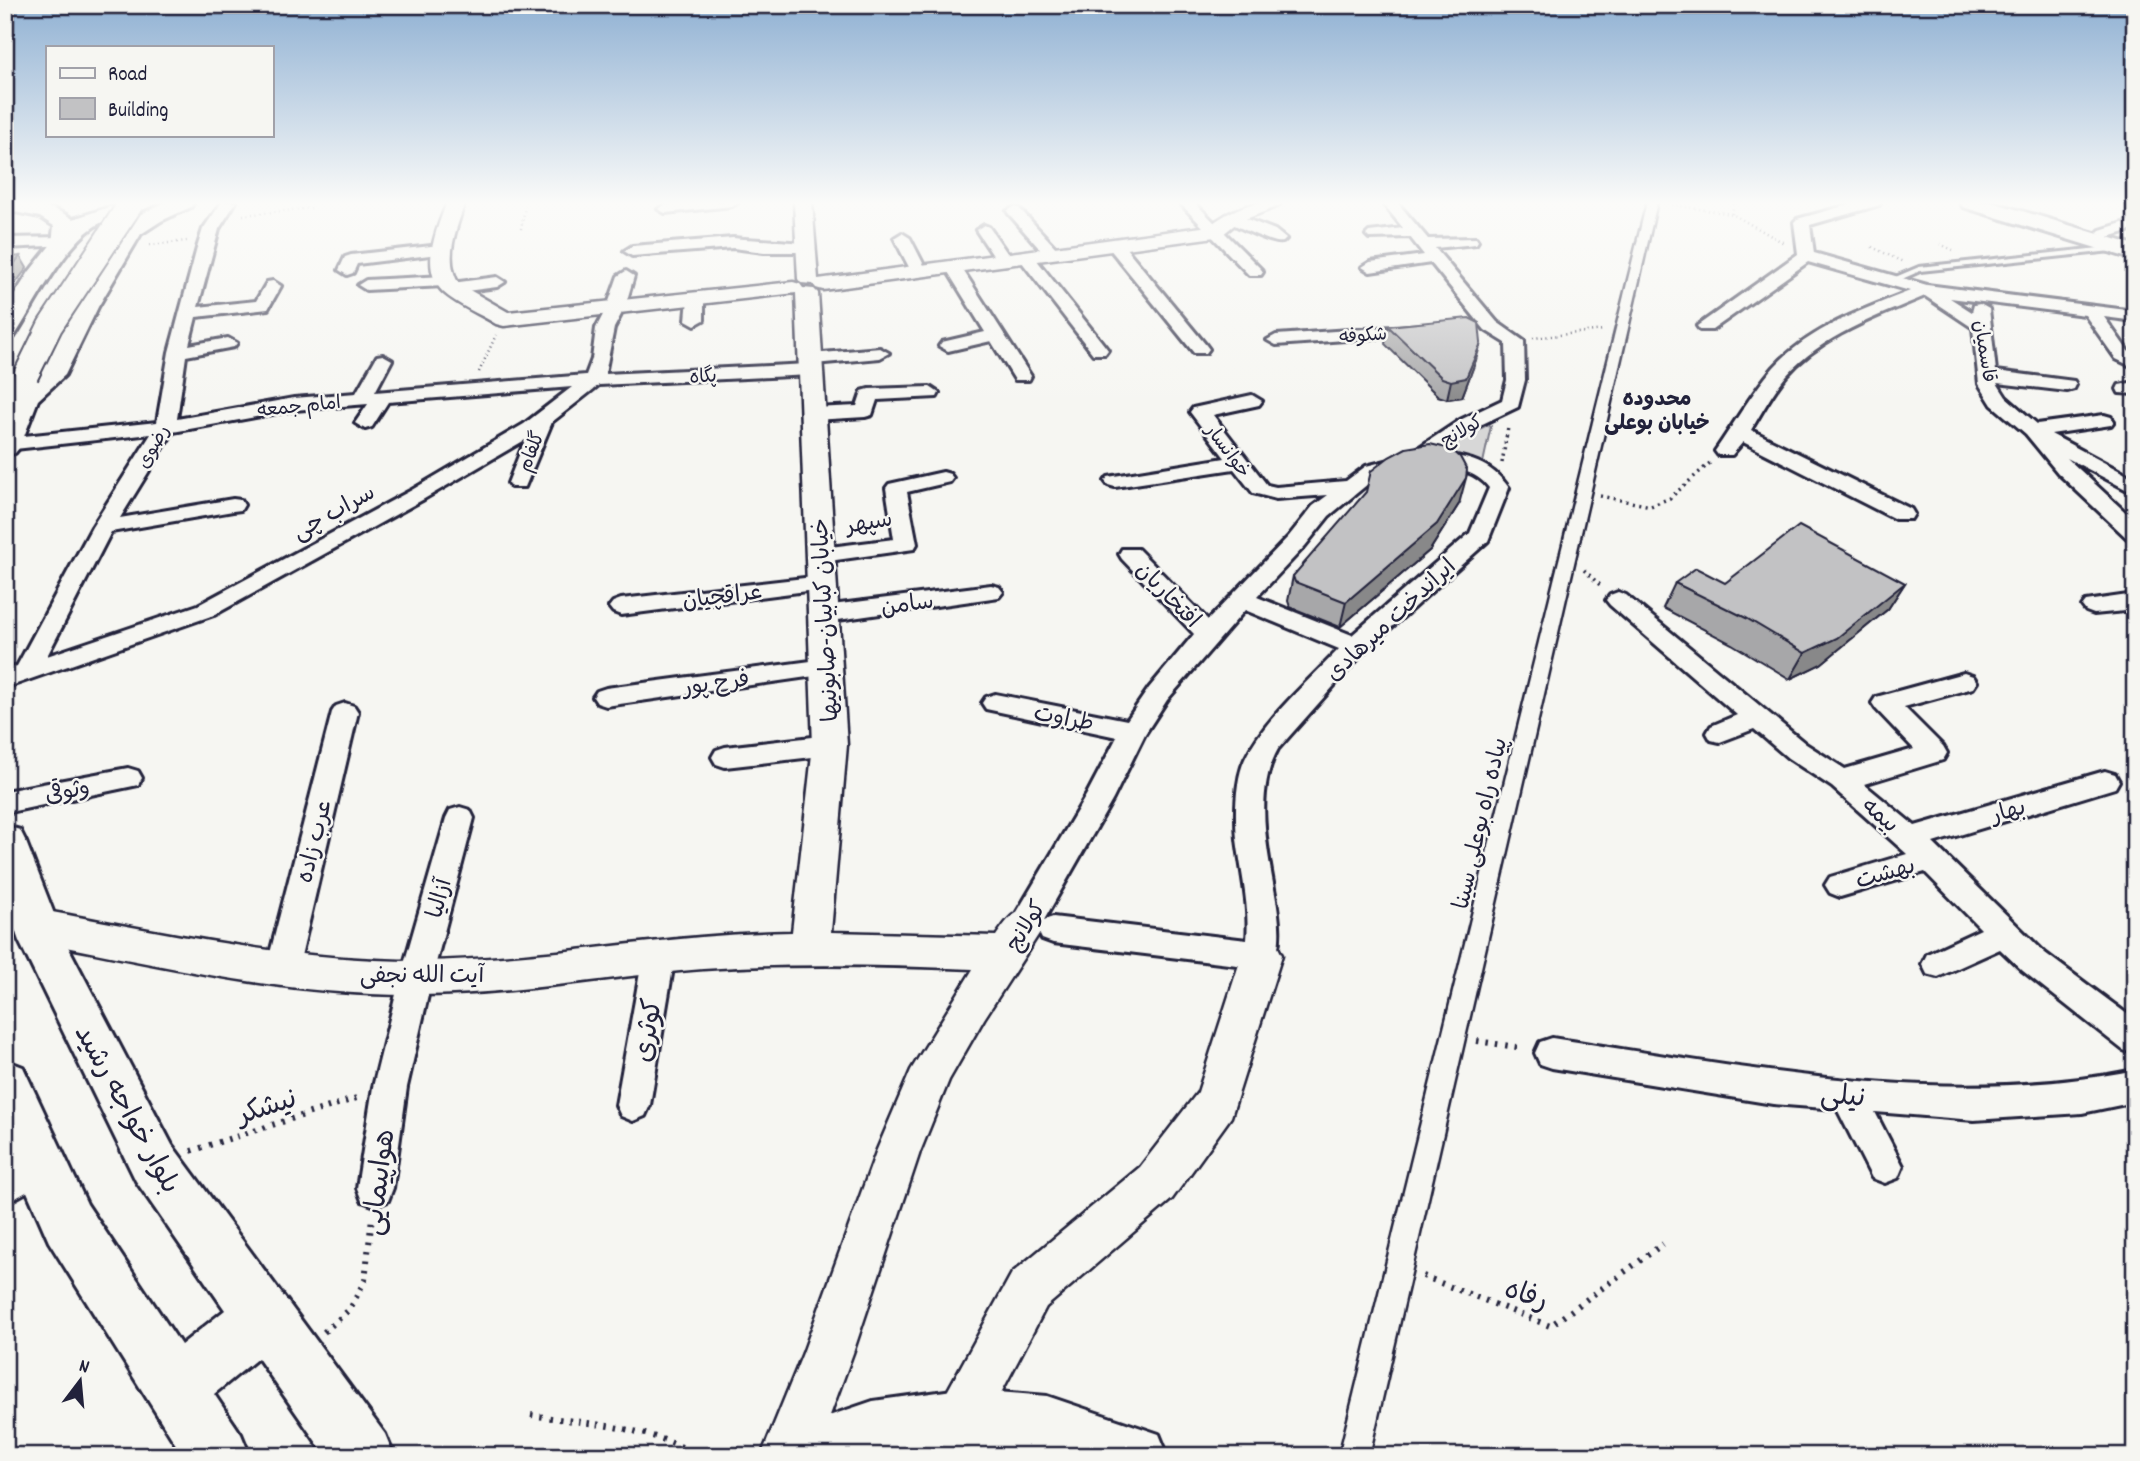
<svg xmlns="http://www.w3.org/2000/svg" width="2140" height="1461" viewBox="0 0 2140 1461" font-family="Dekko,'Playpen Sans Arabic',sans-serif">
  <rect width="100%" height="100%" fill="#f6f6f2"/>
  <filter id="ink" filterUnits="userSpaceOnUse"><feTurbulence type="fractalNoise" baseFrequency=".0143" numOctaves="2"/><feDisplacementMap in="SourceGraphic" scale="14" xChannelSelector="R" yChannelSelector="G"/><feConvolveMatrix kernelMatrix="1 2 1 2 8 2 1 2 1" color-interpolation-filters="sRGB"/></filter>
  <g filter="url(#ink)">
    <polygon fill="#d7d7d7" stroke="#7c7c89" stroke-width="2" points="1487,425 1491,426 1483,463 1442,449"/>
    <g fill="none" stroke-linecap="round" stroke-linejoin="round">
      <defs>
        <polygon id="service" points="2118,246 2122,248 2121,250 1920,271 1893,283 1886,281 1919,267"/>
        <polygon id="pedestrian" points="1647,202 1657,202 1369,1456 1339,1456"/>
        <g id="minor">
          <path d="M 222,202 L 236,202 L 219,229 L 198,307 L 256,301 L 267,282 L 273,281 L 281,286 L 268,309 L 196,317 L 189,345 L 228,338 L 237,343 L 234,347 L 186,356 L 177,419 L 294,398 L 356,393 L 377,356 L 383,355 L 392,360 L 375,392 L 586,375 L 592,359 L 596,328 L 607,307 L 618,276 L 626,271 L 634,276 L 625,307 L 614,328 L 605,374 L 808,364 L 802,359 L 811,354 L 880,348 L 889,353 L 880,358 L 814,364 L 820,369 L 811,375 L 599,385 L 552,422 L 525,487 L 511,487 L 508,483 L 525,440 L 424,499 L 214,615 L 5,688 L 5,670 L 17,666 L 92,527 L 151,434 L 6,450 L 5,438 L 157,422 L 169,352 L 197,248 L 203,229 ZM 572,387 L 524,424 L 410,491 L 198,605 L 47,656 L 111,532 L 233,511 L 241,510 L 244,505 L 241,500 L 233,499 L 120,518 L 173,432 L 294,410 L 368,404 L 355,423 L 365,429 L 372,427 L 388,402 Z"/>
          <polygon points="693,202 739,202 732,206 665,213 658,209 665,205"/>
          <polygon points="1179,202 1194,202 1261,269 1263,272 1261,275 1249,275"/>
          <path d="M 1382,202 L 1397,202 L 1428,239 L 1476,238 L 1478,241 L 1476,244 L 1435,248 L 1497,322 L 1524,341 L 1525,380 L 1518,407 L 1474,428 L 1438,453 C 1468,457 1491,462 1509,488 L 1488,541 L 1364,652 L 1278,749 C 1254,791 1267,849 1275,894 C 1279,917 1283,943 1273,964 L 1262,968 L 1053,943 L 1042,939 L 1038,931 L 1036,935 L 1025,939 L 1014,935 L 1010,926 L 1014,917 L 1087,794 L 1117,737 L 986,709 L 982,703 L 986,697 L 995,694 L 1127,720 L 1149,688 L 1194,634 L 1122,559 L 1119,554 L 1122,549 L 1138,549 L 1208,620 L 1289,536 L 1313,506 L 1328,495 L 1276,499 L 1253,493 L 1234,469 L 1115,487 L 1108,485 L 1105,481 L 1108,477 L 1225,458 L 1190,412 L 1193,408 L 1252,395 L 1262,401 L 1259,405 L 1213,415 L 1267,485 L 1276,487 L 1346,481 L 1366,466 L 1406,456 L 1460,420 L 1502,400 L 1507,380 L 1506,343 L 1485,330 L 1431,263 L 1370,272 L 1362,267 L 1370,262 L 1424,255 L 1410,237 L 1369,238 L 1366,235 L 1369,232 L 1403,228 ZM 1433,464 C 1453,467 1477,471 1489,488 L 1470,533 L 1352,635 L 1257,597 L 1305,546 L 1329,516 L 1380,474 ZM 1245,610 L 1339,649 C 1309,681 1264,719 1245,759 C 1235,780 1235,816 1237,839 C 1241,872 1250,906 1247,940 L 1053,917 L 1044,920 L 1113,799 L 1145,734 L 1167,700 Z"/>
          <path d="M 1859,202 L 1881,202 L 1879,205 L 1810,225 L 1814,253 L 1927,285 L 2135,311 L 2135,321 L 2104,317 L 2128,351 L 2135,355 L 2135,368 L 2116,359 L 2085,315 L 1950,298 L 1972,312 L 1974,305 L 1980,304 L 1989,309 L 1996,371 L 2074,381 L 2076,385 L 2074,389 L 2067,391 L 1997,383 L 2006,397 L 2037,424 L 2104,415 L 2111,417 L 2114,421 L 2111,425 L 2051,434 L 2135,479 L 2135,494 L 2067,458 L 2135,521 L 2135,540 L 2127,538 L 2058,473 L 2026,434 L 1992,405 L 1979,384 L 1973,328 L 1925,296 C 1876,317 1822,335 1786,376 C 1772,393 1762,412 1751,430 L 1911,509 L 1914,514 L 1911,519 L 1895,519 L 1743,442 L 1732,455 L 1718,455 L 1715,451 C 1734,424 1752,392 1774,367 C 1810,328 1862,310 1910,291 L 1808,262 L 1712,330 L 1700,330 L 1697,326 L 1798,254 L 1794,222 L 1797,219 Z"/>
          <polygon points="1014,207 1019,208 1058,250 1060,253 1058,256 1046,256 1009,214 1007,211"/>
          <path d="M 1231,213 L 1275,230 L 1286,239 L 1283,242 C 1273,245 1238,226 1226,221 L 1223,218 L 1226,215 Z"/>
          <polygon points="2135,219 2135,229 2105,238 2097,233 2100,230"/>
          <polygon points="984,225 989,227 1012,260 1010,263 1004,265 998,263 976,230"/>
          <polygon points="902,233 910,238 927,271 925,274 919,276 911,271 894,238"/>
          <polygon points="63,237 69,239 71,242 69,245 5,248 5,238"/>
          <path d="M 733,238 C 748,240 809,241 815,247 L 807,252 L 764,252 L 733,248 L 632,256 L 624,251 L 632,246 Z"/>
          <polygon points="1115,240 1121,242 1206,345 1209,349 1206,353 1194,353 1109,248 1107,245 1109,242"/>
          <polygon points="440,245 446,247 448,250 446,253 357,264 353,273 347,275 339,270 345,257 351,255"/>
          <polygon points="1026,252 1032,254 1105,346 1108,350 1105,354 1093,354 1018,257"/>
          <polygon points="953,262 961,267 1031,376 1029,380 1015,380 991,341 948,351 939,346 942,342 985,332 945,267"/>
          <polygon points="445,276 451,278 452,283 497,277 505,282 497,287 451,293 445,292 444,286 366,290 358,285 366,280"/>
          <polygon points="696,294 704,299 704,320 695,325 686,320 688,299"/>
          <polygon points="1423,325 1432,330 1429,334 1276,345 1267,340 1276,335"/>
          <polygon points="2135,382 2135,394 2119,393 2117,389 2119,385"/>
          <polygon points="930,387 939,393 937,397 877,400 872,415 865,417 814,420 804,414 814,408 857,406 862,391 869,389"/>
          <polygon points="943,472 950,474 953,478 950,482 907,492 917,544 914,549 822,562 814,560 811,555 814,550 822,548 894,539 886,488 889,484"/>
          <polygon points="822,576 830,578 834,583 830,588 621,615 613,612 609,607 613,602 621,599"/>
          <polygon points="991,585 999,587 1003,592 999,597 824,622 816,619 812,614 816,609 824,606"/>
          <polygon points="1618,592 1626,595 1806,744 1845,769 1914,749 1876,709 1872,703 1876,697 1964,673 1973,676 1977,682 1973,688 1904,707 1943,746 1947,753 1943,760 1864,784 1915,826 2105,771 2115,774 2119,781 2115,788 1933,843 2045,953 2135,1020 2135,1054 2123,1050 2023,971 2000,949 1938,977 1927,974 1922,964 1927,954 1981,929 1925,872 1840,897 1830,893 1825,885 1830,877 1907,854 1832,787 1788,758 1754,729 1720,742 1711,740 1707,733 1711,726 1737,715 1610,605 1606,600 1610,595"/>
          <polygon points="2135,594 2135,610 2094,614 2086,611 2082,606 2086,601"/>
          <polygon points="826,659 835,661 838,667 835,673 606,706 597,703 593,697 597,691 606,688"/>
          <polygon points="345,703 354,706 358,712 298,969 293,979 282,983 271,979 266,969 332,712 336,706"/>
          <polygon points="830,735 839,738 843,745 839,752 830,755 725,767 716,764 712,757 716,750 725,747"/>
          <polygon points="128,768 138,771 142,778 138,785 5,813 5,791"/>
          <polygon points="460,807 470,810 474,818 432,978 407,1087 393,1188 388,1201 375,1206 362,1201 357,1188 373,1087 400,978 446,818 450,810"/>
          <polygon points="659,943 670,947 675,956 650,1105 645,1116 633,1121 621,1116 616,1105 643,956 648,947"/>
          <path d="M 1552,1038 C 1741,1067 1946,1109 2135,1070 L 2135,1102 L 2082,1113 L 1974,1120 L 1875,1112 L 1903,1166 L 1898,1178 L 1885,1183 L 1872,1178 L 1837,1109 L 1773,1104 L 1552,1068 L 1540,1064 L 1535,1053 L 1540,1042 Z"/>
          <polygon points="42,1147 55,1152 60,1164 55,1176 5,1204 5,1166"/>
        </g>
        <g id="tertiary">
          <path d="M 447,202 L 465,202 C 457,228 443,258 459,284 L 508,312 L 793,282 L 800,284 L 803,288 L 814,289 L 818,293 L 847,745 L 831,932 L 996,936 C 1010,917 1014,906 1039,915 L 1044,926 L 984,1019 L 949,1080 L 920,1152 L 853,1353 L 815,1456 L 761,1456 L 803,1353 L 876,1152 L 911,1070 L 973,969 C 883,965 793,963 703,969 C 608,976 514,995 418,995 C 289,996 162,966 36,941 L 22,936 L 17,925 L 22,914 L 36,909 C 162,932 289,961 418,961 C 543,960 667,934 792,932 L 813,745 L 796,293 L 504,326 L 496,324 C 480,314 457,305 443,292 C 419,268 437,228 447,202 Z"/>
          <path d="M 794,202 L 812,202 L 818,279 L 1209,226 C 1231,209 1254,200 1281,202 L 1279,206 L 1238,222 L 1222,235 L 1215,237 L 823,290 L 816,288 L 813,284 L 801,283 L 798,279 Z"/>
          <polygon points="1262,938 1276,943 1282,955 1231,1117 1172,1199 1046,1307 978,1437 960,1445 942,1437 934,1419 942,1401 1012,1273 1140,1167 1198,1092 1242,955 1248,943"/>
        </g>
        <g id="primary">
          <path d="M 5,202 C 31,202 51,205 73,219 L 109,207 L 136,207 L 141,214 L 166,202 L 194,202 L 191,207 L 161,221 L 141,234 L 98,307 L 65,375 L 38,400 L 20,447 L 15,453 L 5,456 C 5,435 5,417 10,397 C 13,387 10,378 16,369 L 26,367 L 38,372 L 40,371 L 74,307 L 121,230 L 123,220 C 80,208 33,310 14,337 L 5,340 L 5,310 L 29,272 L 52,243 L 54,226 L 40,217 L 5,210 Z"/>
          <polygon points="1960,202 1992,202 2135,245 2135,260 1963,207"/>
          <polygon points="5,826 20,830 26,842 63,937 172,1145 385,1434 394,1456 326,1456 258,1358 214,1394 241,1434 250,1456 183,1456 49,1242 5,1141 5,1060 23,1067 87,1204 181,1345 225,1310 136,1181 19,941 5,901"/>
          <polygon points="960,1389 1047,1396 1159,1434 1168,1456 1040,1456 960,1449 914,1456 767,1456 776,1434 873,1401"/>
        </g>
      </defs>
      <use href="#service" stroke="#22223b" stroke-width="6"/>
      <use href="#pedestrian" stroke="#22223b" stroke-width="5"/>
      <use href="#minor" stroke="#22223b" stroke-width="6"/>
      <use href="#tertiary" stroke="#22223b" stroke-width="5"/>
      <use href="#primary" stroke="#22223b" stroke-width="6"/>
      <g stroke="#22223b" stroke-width="2.5" stroke-dasharray="1 3.5" stroke-linecap="butt">
        <polyline points="1668,204 1732,214 1784,243"/>
        <polyline points="1732,214 1734,202"/>
        <polyline points="243,215 312,208"/>
        <polyline points="521,229 526,202"/>
        <polyline points="1940,244 1953,250"/>
        <polyline points="150,245 187,241"/>
        <polyline points="1872,247 1903,262"/>
        <polyline points="1533,338 1604,330"/>
        <polyline points="479,372 496,335"/>
      </g>
      <g stroke="#22223b" stroke-width="3.5" stroke-dasharray="2 4.5" stroke-linecap="butt">
        <polyline points="1502,463 1508,427"/>
        <polyline points="1600,496 1651,506 1670,498 1711,462"/>
        <polyline points="1584,570 1601,586"/>
      </g>
      <g stroke="#22223b" stroke-width="6" stroke-dasharray="2.5 7" stroke-linecap="butt">
        <polyline points="1477,1041 1523,1048"/>
        <polyline points="191,1151 360,1097"/>
        <polyline points="1423,1276 1550,1326 1663,1244"/>
        <polyline points="324,1332 350,1309 365,1280 372,1217"/>
        <path d="M 531,1415 C 586,1424 650,1426 698,1456"/>
      </g>
      <use href="#service" fill="#f6f6f2" fill-rule="evenodd"/>
      <use href="#pedestrian" fill="#f6f6f2" fill-rule="evenodd"/>
      <use href="#minor" fill="#f6f6f2" fill-rule="evenodd"/>
      <use href="#tertiary" fill="#f6f6f2" fill-rule="evenodd"/>
      <use href="#primary" fill="#f6f6f2" fill-rule="evenodd"/>
      <defs>
        <polyline id="primary-bridge" points="26,375 50,326 132,202"/>
      </defs>
      <use href="#primary-bridge" stroke="#22223b" stroke-width="28" stroke-linecap="butt"/>
      <use href="#primary-bridge" stroke="#f6f6f2" stroke-width="24"/>
    </g>
    <g fill="#a7a7a9" stroke="#22223b" stroke-width="2">
      <polygon points="1388,326 1476,360 1462,397 1447,399 1438,396 1385,344"/>
      <polygon points="1459,504 1430,550 1340,627 1290,607 1288,601 1293,576"/>
      <polygon points="1675,583 1905,583 1888,609 1821,664 1790,679 1732,644 1663,608"/>
    </g>
    <g fill="#888889" stroke="#22223b" stroke-width="2">
      <polygon points="20,256 27,268 9,292 5,293 5,276"/>
      <polygon points="1481,343 1476,360 1462,397 1447,399 1451,381"/>
      <polygon points="1466,478 1459,504 1430,550 1340,627 1346,602"/>
      <polygon points="1905,583 1888,609 1821,664 1790,679 1805,653"/>
    </g>
    <g fill="#c2c2c4" stroke="#22223b" stroke-width="2">
      <polygon points="20,256 5,276 5,258"/>
      <polygon points="1469,318 1479,323 1481,343 1466,378 1451,381 1442,378 1388,326"/>
      <polygon points="1430,444 1451,449 1460,457 1467,470 1466,478 1437,524 1346,602 1295,582 1293,576 1366,492 1371,471 1389,457 1406,448"/>
      <polygon points="1799,526 1905,583 1837,638 1805,653 1746,618 1675,583 1696,568 1725,583"/>
    </g>
  </g>
  <linearGradient id="sky" x2="0" y2="1"><stop stop-color="#90b1d3"/><stop offset="0.5" stop-color="#fbfbf9"/><stop offset="1" stop-color="#fbfbf9" stop-opacity="0"/></linearGradient>
  <rect width="2140" height="406" fill="url(#sky)"/>
  <g text-anchor="middle" stroke-width="5" stroke-linejoin="round" paint-order="stroke">
    <g font-size="19" fill="#22223b" stroke="#f6f6f2">
      <text transform="translate(1363 334) rotate(-4)" y="7">شکوفه</text>
      <text transform="translate(1986 351) rotate(81)" y="7">قاسمیان</text>
      <text transform="translate(703 375) rotate(-3)" y="7">پگاه</text>
      <text transform="translate(299 405) rotate(-6)" y="7">امام جمعه</text>
      <text transform="translate(1461 430) rotate(-30)" y="7">کولانج</text>
      <text transform="translate(152 446) rotate(-61)" y="7">رضوی</text>
      <text transform="translate(1229 450) rotate(53)" y="7">خوانسار</text>
      <text transform="translate(530 451) rotate(-68)" y="7">گلفام</text>
    </g>
    <g font-size="21" font-weight="bold" fill="#22223b" stroke="#f6f6f2">
      <text x="1657" y="405">محدوده<tspan x="1657" dy="24">خیابان بوعلی</tspan></text>
    </g>
    <g font-size="23" fill="#22223b" stroke="#f6f6f2">
      <text transform="translate(333 511) rotate(-29)" y="8">سراب چی</text>
      <text transform="translate(869 521) rotate(-10)" y="8">سپهر</text>
      <text transform="translate(1169 594) rotate(46)" y="8">افتخاریان</text>
      <text transform="translate(722 595) rotate(-7)" y="8">عراقچیان</text>
      <text transform="translate(907 603) rotate(-8)" y="8">سامن</text>
      <text transform="translate(1390 619) rotate(-43)" y="8">ایراندخت میرهادی</text>
      <text transform="translate(824 620) rotate(-93)" y="8">خیابان کبابیان-صابونیها</text>
      <text transform="translate(716 682) rotate(-8)" y="8">فرح پور</text>
      <text transform="translate(1064 717) rotate(11)" y="8">طراوت</text>
      <text transform="translate(67 790) rotate(-11)" y="8">وثوقی</text>
      <text transform="translate(2008 810) rotate(-16)" y="8">بهار</text>
      <text transform="translate(1881 814) rotate(41)" y="8">بیمه</text>
      <text transform="translate(1479 823) rotate(-77)" y="8">پیاده راه بوعلی سینا</text>
      <text transform="translate(313 841) rotate(-76)" y="8">عرب زاده</text>
      <text transform="translate(1885 872) rotate(-16)" y="8">بهشت</text>
      <text transform="translate(438 898) rotate(-75)" y="8">آزالیا</text>
      <text transform="translate(1025 925) rotate(-58)" y="8">کولانج</text>
      <text x="422" y="982">آیت الله نجفی</text>
    </g>
    <g font-size="28" fill="#22223b" stroke="#f6f6f2">
      <text transform="translate(646 1030) rotate(-80)" y="10">کوثری</text>
      <text transform="translate(1843 1094) rotate(5)" y="10">نیلی</text>
      <text transform="translate(266 1105) rotate(-18)" y="10">نیشکر</text>
      <text transform="translate(129 1108) rotate(61)" y="10">بلوار خواجه رشید</text>
      <text transform="translate(377 1182) rotate(-83)" y="10">هواپیمایی</text>
      <text transform="translate(1527 1293) rotate(19)" y="10">رفاه</text>
    </g>
  </g>
  <rect width="2140" height="1461" fill="none" stroke="#f6f6f2" stroke-width="28"/>
  <rect x="14" y="14" width="2112" height="1433" fill="none" stroke="#22223b" stroke-width="2.5" filter="url(#ink)"/>
  <rect x="46" y="46" width="228" height="91" fill="#f6f6f2" stroke="#a1a1a9" stroke-width="2"/>
  <rect x="60" y="68" width="35" height="10" fill="#f6f6f2" stroke="#a1a1a9" stroke-width="2"/>
  <text x="108" y="80" font-size="21" fill="#22223b">Road</text>
  <rect x="60" y="98" width="35" height="21" fill="#c2c2c4" stroke="#a1a1a9" stroke-width="2"/>
  <text x="108" y="116" font-size="21" fill="#22223b">Building</text>
  <g transform="translate(80 1381) rotate(16)" stroke="#f6f6f2" stroke-width="5" paint-order="stroke">
  <path d="M0-5L12 26L0 18L-12 26Z" fill="#22223b"/>
  <text y="-10" font-size="19" font-weight="bold" text-anchor="middle" fill="#22223b">N</text>
  </g>
</svg>
